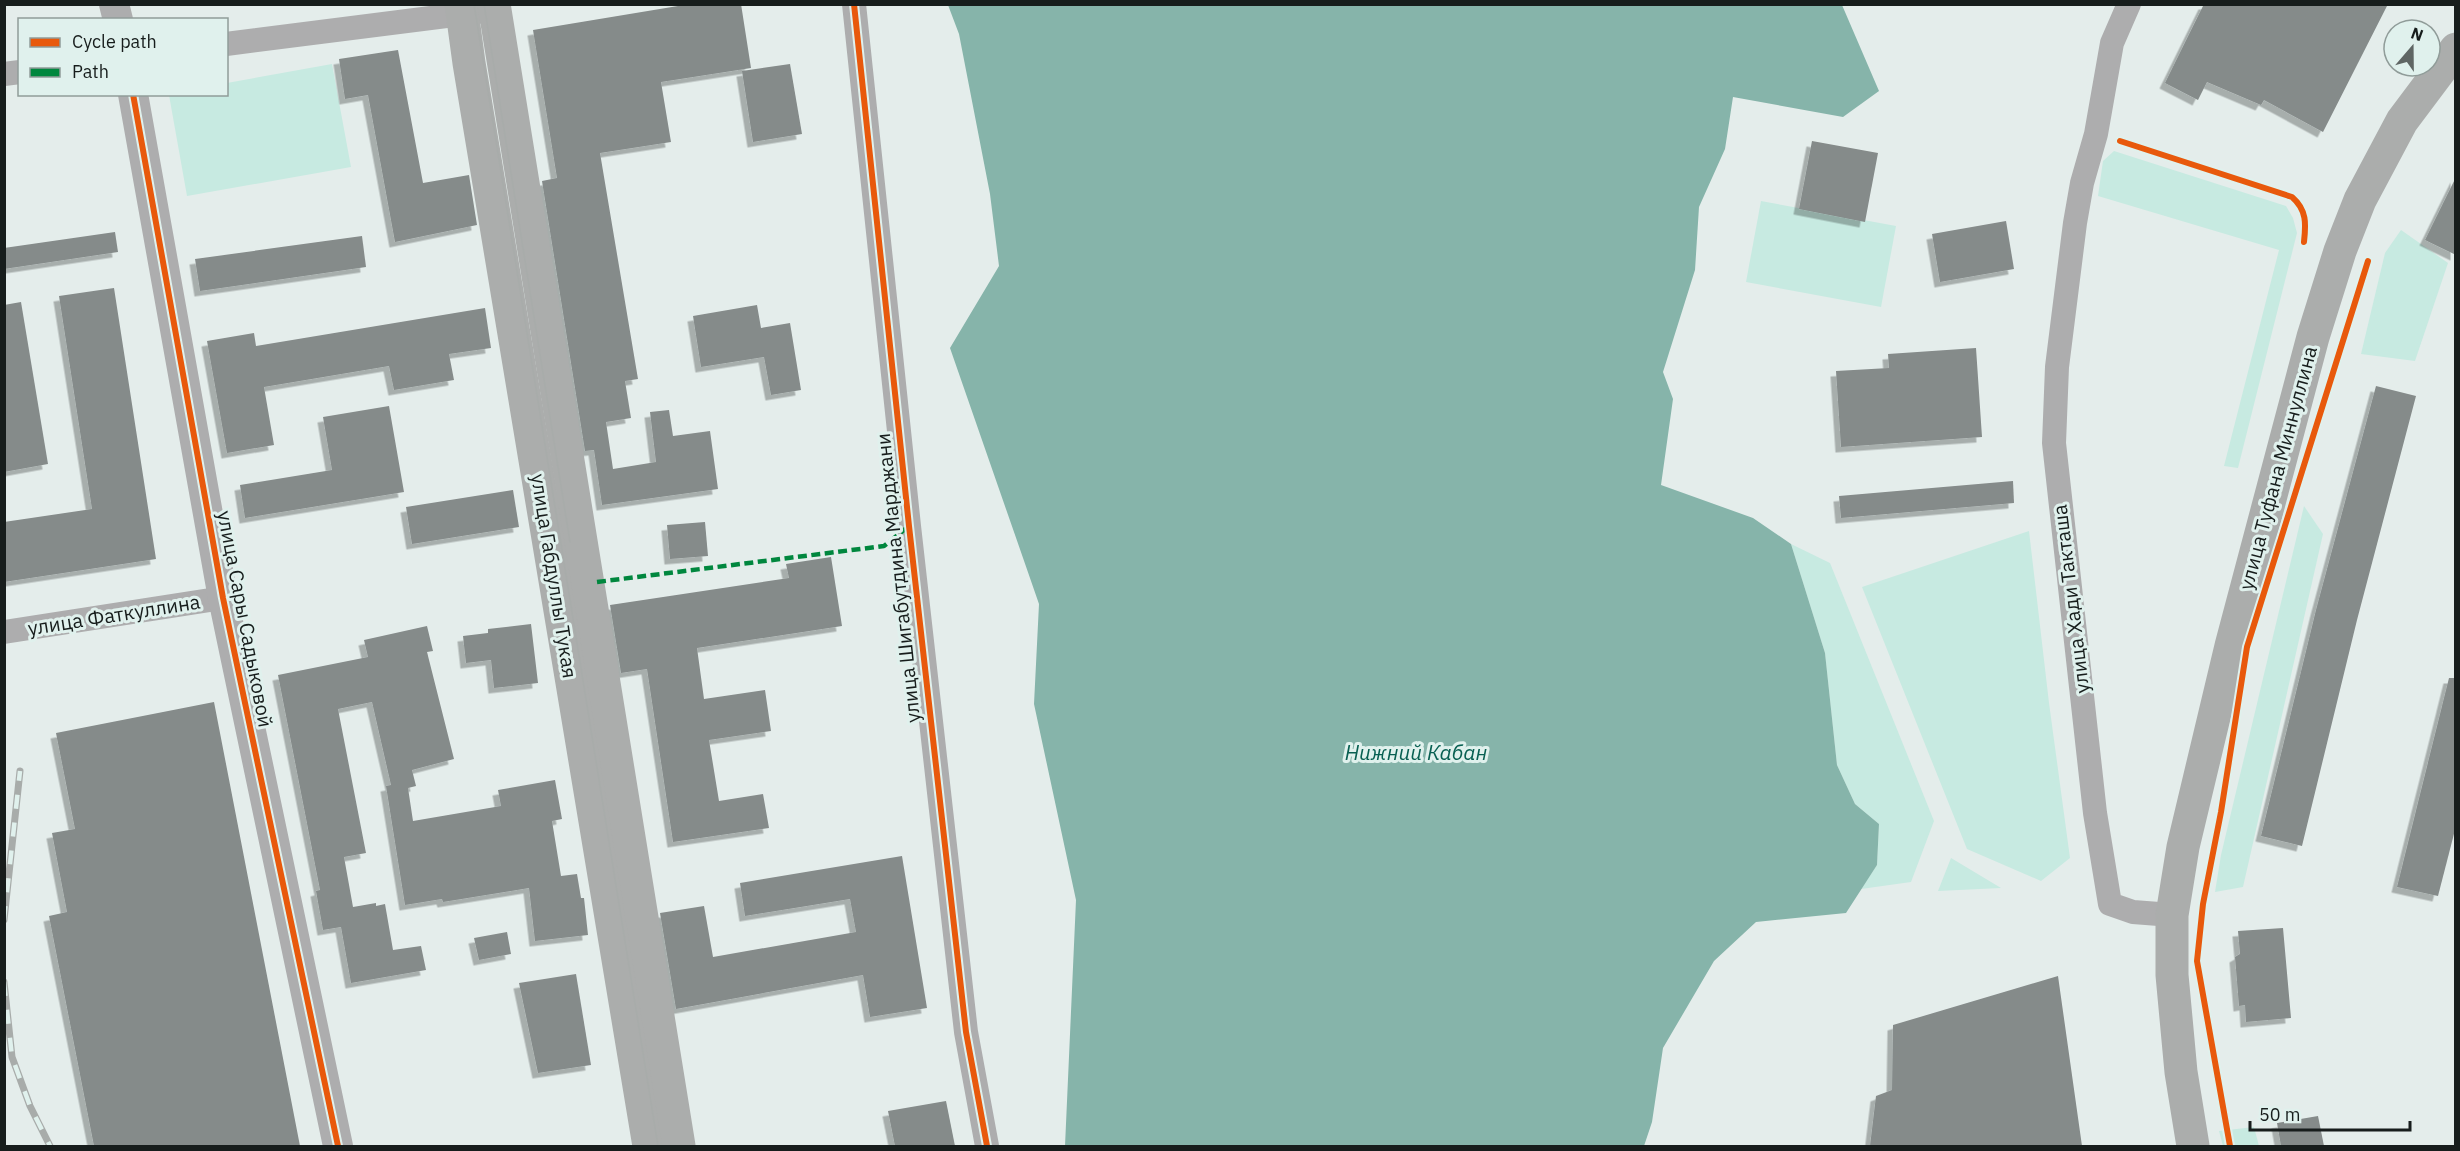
<svg xmlns="http://www.w3.org/2000/svg" width="2460" height="1151" viewBox="0 0 2460 1151" font-family="'IBM Plex Sans',sans-serif">
  <defs>
    <filter id="shadow"><feDropShadow dx="-5.5" dy="5.5" stdDeviation="0" flood-color="#0004"/></filter>
  </defs>
  <rect width="100%" height="100%" fill="#e4edeb"/>
  <g fill="#c7eae1">
    <polygon points="332,64 351,167 187,196 169,95 226,94 227,83"/>
    <polygon points="2114,151 2286,206 2293,218 2297,233 2238,468 2224,466 2279,250 2098,196 2103,161"/>
    <polygon points="1761,201 1896,226 1881,307 1746,282"/>
    <polygon points="2401,230 2448,263 2415,361 2361,354 2385,253"/>
    <polygon points="2304,506 2323,534 2243,887 2215,892 2221,855"/>
    <polygon points="2029,531 2049,703 2070,858 2041,881 1967,849 1862,587"/>
    <polygon points="1791,544 1830,563 1934,821 1911,882 1861,889 1877,865 1879,824 1855,804 1837,765 1825,653"/>
    <polygon points="1951,858 2001,888 1938,891"/>
    <polygon points="2254,1127 2259,1146 2223,1146 2219,1131"/>
  </g>
  <polygon fill="#86b4aa" points="948,5 1842,5 1879,91 1843,117 1733,97 1725,149 1699,207 1695,270 1663,372 1673,399 1661,485 1753,518 1791,544 1825,653 1837,765 1855,804 1879,824 1877,865 1846,913 1756,922 1714,961 1663,1048 1652,1122 1644,1146 1065,1146 1076,900 1034,704 1039,604 950,348 999,266 990,194 959,34"/>
  <g fill="#858b8a" filter="url(#shadow)">
    <polygon points="690,4 741,4 751,68 661,82 671,142 600,153 638,379 625,381 631,418 606,422 613,469 656,462 650,412 669,410 673,436 710,431 718,489 602,505 594,450 585,451 542,181 557,178 533,30"/>
    <polygon points="2204,4 2388,4 2323,132 2264,100 2261,105 2207,82 2198,100 2165,83"/>
    <polygon points="398,50 423,183 469,175 477,225 395,242 368,95 345,99 339,59"/>
    <polygon points="790,64 802,134 753,142 742,71"/>
    <polygon points="1812,141 1878,153 1865,222 1799,209"/>
    <polygon points="2456,177 2456,255 2425,240"/>
    <polygon points="2006,221 2014,269 1940,282 1932,234"/>
    <polygon points="115,232 118,252 4,269 4,248"/>
    <polygon points="362,236 366,267 200,291 195,259"/>
    <polygon points="114,288 156,559 4,582 4,522 92,509 59,296"/>
    <polygon points="21,302 48,464 4,472 4,305"/>
    <polygon points="757,305 761,328 790,323 801,390 771,395 764,357 701,367 693,316"/>
    <polygon points="485,308 491,348 449,354 454,380 394,390 389,366 264,387 274,445 227,453 207,341 254,333 256,346"/>
    <polygon points="1976,348 1982,437 1841,447 1836,371 1889,368 1888,354"/>
    <polygon points="2376,386 2416,396 2357,620 2302,846 2261,836 2316,610"/>
    <polygon points="389,406 404,492 245,518 240,485 332,470 323,417"/>
    <polygon points="2013,481 2014,503 1841,518 1839,496"/>
    <polygon points="513,490 519,527 412,544 406,507"/>
    <polygon points="705,522 708,556 670,559 667,525"/>
    <polygon points="831,557 842,626 697,648 704,699 765,690 771,731 709,740 719,801 763,794 769,828 673,842 647,669 621,673 610,605 789,578 786,564"/>
    <polygon points="531,624 538,683 494,688 491,660 466,663 463,636 488,633 488,629"/>
    <polygon points="427,626 433,651 427,652 454,759 412,770 416,786 408,788 413,821 501,806 498,790 555,780 562,819 552,821 561,876 577,874 581,898 584,898 588,935 535,941 529,888 443,902 442,899 405,905 386,786 391,785 372,702 338,709 366,853 344,857 353,907 376,903 376,906 385,904 393,950 421,946 426,970 351,983 341,927 323,930 316,891 320,890 278,675 368,657 364,640"/>
    <polygon points="2449,678 2456,678 2456,826 2438,896 2397,887"/>
    <polygon points="214,702 300,1146 94,1146 49,916 67,912 52,833 75,829 56,733"/>
    <polygon points="902,856 927,1008 870,1017 863,975 676,1009 660,913 704,906 713,957 856,932 850,899 745,916 740,883"/>
    <polygon points="2283,928 2291,1018 2246,1022 2245,1005 2239,1006 2235,957 2240,954 2238,931"/>
    <polygon points="507,932 511,954 479,960 474,938"/>
    <polygon points="576,974 591,1065 538,1073 519,983"/>
    <polygon points="2058,976 2082,1146 1870,1146 1876,1096 1892,1090 1893,1025"/>
    <polygon points="946,1101 955,1146 895,1146 888,1111"/>
    <polygon points="2318,1116 2324,1146 2281,1146 2277,1123"/>
  </g>
  <g fill="none" stroke-linecap="round" stroke-linejoin="round">
    <g stroke="#adadae" stroke-width="24">
      <polyline points="854,4 909,526 966,1032 987,1146"/>
      <polyline points="2129,4 2112,43 2096,134 2082,183 2075,223 2057,367 2054,443 2095,813 2110,904 2133,912 2172,915"/>
      <polyline points="226,44 478,12"/>
      <polyline points="4,74 20,72"/>
      <polyline points="4,632 223,598"/>
    </g>
    <g stroke="#adadae" stroke-width="30">
      <polyline points="114,4 118,20"/>
      <polyline points="133,94 223,598 338,1146"/>
    </g>
    <g stroke="#abadac" stroke-width="33">
      <polyline points="461,4 469,63 649,1146"/>
      <polyline points="494,4 679,1146"/>
      <polyline points="2193,1146 2181,1072 2172,975 2172,915 2183,847 2231,646 2313,337 2340,251 2360,200 2402,121 2456,49"/>
    </g>
    <g stroke="#a8acaa" stroke-width="1.5">
      <polyline points="474,4 658,1146"/>
      <polyline points="484,4 570,542"/>
    </g>
    <defs>
      <g id="rail">
        <polyline points="4,920 20,771"/>
        <polyline points="4,982 12,1057 30,1106 50,1146"/>
      </g>
    </defs>
    <use href="#rail" stroke="#a8acaa" stroke-width="7"/>
    <use href="#rail" stroke="#e0f1ed" stroke-width="4.5" stroke-dasharray="14" stroke-linecap="butt"/>
    <polyline stroke="#00873e" stroke-width="4.5" stroke-dasharray="9 4.5" stroke-linecap="butt" points="597,582 884,546 909,526"/>
    <defs>
      <g id="cycleway">
        <polyline points="854,4 909,526 966,1032 987,1146"/>
        <polyline points="133,94 223,598 338,1146"/>
        <path d="M 2120,141 L 2292,197 C 2307,210 2306,224 2304,242"/>
        <polyline points="2230,1146 2197,961 2203,904 2221,812 2247,647 2368,261"/>
      </g>
    </defs>
    <use href="#cycleway" stroke="#e0f1ed" stroke-width="10"/>
    <use href="#cycleway" stroke="#e8590c" stroke-width="6"/>
  </g>
  <g text-anchor="middle" stroke-width="6" stroke-linejoin="round" paint-order="stroke">
    <g font-size="20" fill="#171d1c" stroke="#e0f1ed">
      <text transform="translate(2278 468) rotate(-75)" y="7">улица Туфана Миннуллина</text>
      <text transform="translate(554 576) rotate(81)" y="7">улица Габдуллы Тукая</text>
      <text transform="translate(898 578) rotate(-96)" y="7">улица Шигабутдина Марджани</text>
      <text transform="translate(2071 599) rotate(-97)" y="7">улица Хади Такташа</text>
      <text transform="translate(114 615) rotate(-9)" y="7">улица Фаткуллина</text>
      <text transform="translate(245 619) rotate(79)" y="7">улица Сары Садыковой</text>
    </g>
    <g font-size="21" font-style="italic" fill="#086052" stroke="#e0f1ed">
      <text x="1416" y="760">Нижний Кабан</text>
    </g>
  </g>
  <rect width="2460" height="1151" fill="none" stroke="#171d1c" stroke-width="12"/>
  <rect x="18" y="18" width="210" height="78" fill="#e0f1ed" stroke="#909c99" stroke-width="1.5"/>
  <rect x="30" y="38" width="30" height="9" fill="#e8590c" stroke="#909c99" stroke-width="1.5"/>
  <text x="72" y="48" font-size="18" fill="#171d1c">Cycle path</text>
  <rect x="30" y="68" width="30" height="9" fill="#00873e" stroke="#909c99" stroke-width="1.5"/>
  <text x="72" y="78" font-size="18" fill="#171d1c">Path</text>
  <g transform="translate(2412 48) rotate(20)"><circle r="28" fill="#e0f1ed" stroke="#909c99" stroke-width="1.5"/>
  <path d="M0-4.5L10 22L0 15L-10 22Z" fill="#5f6664"/>
  <text y="-9" font-size="16" font-weight="bold" text-anchor="middle" fill="#171d1c">N</text>
  </g>
  <path d="M2250 1121v9h160v-9" fill="none" stroke="#171d1c" stroke-width="3"/>
  <text x="2259" y="1121" font-size="18" fill="#171d1c" stroke="#e0f1ed" stroke-width="4.5" paint-order="stroke">50 m</text>
</svg>
